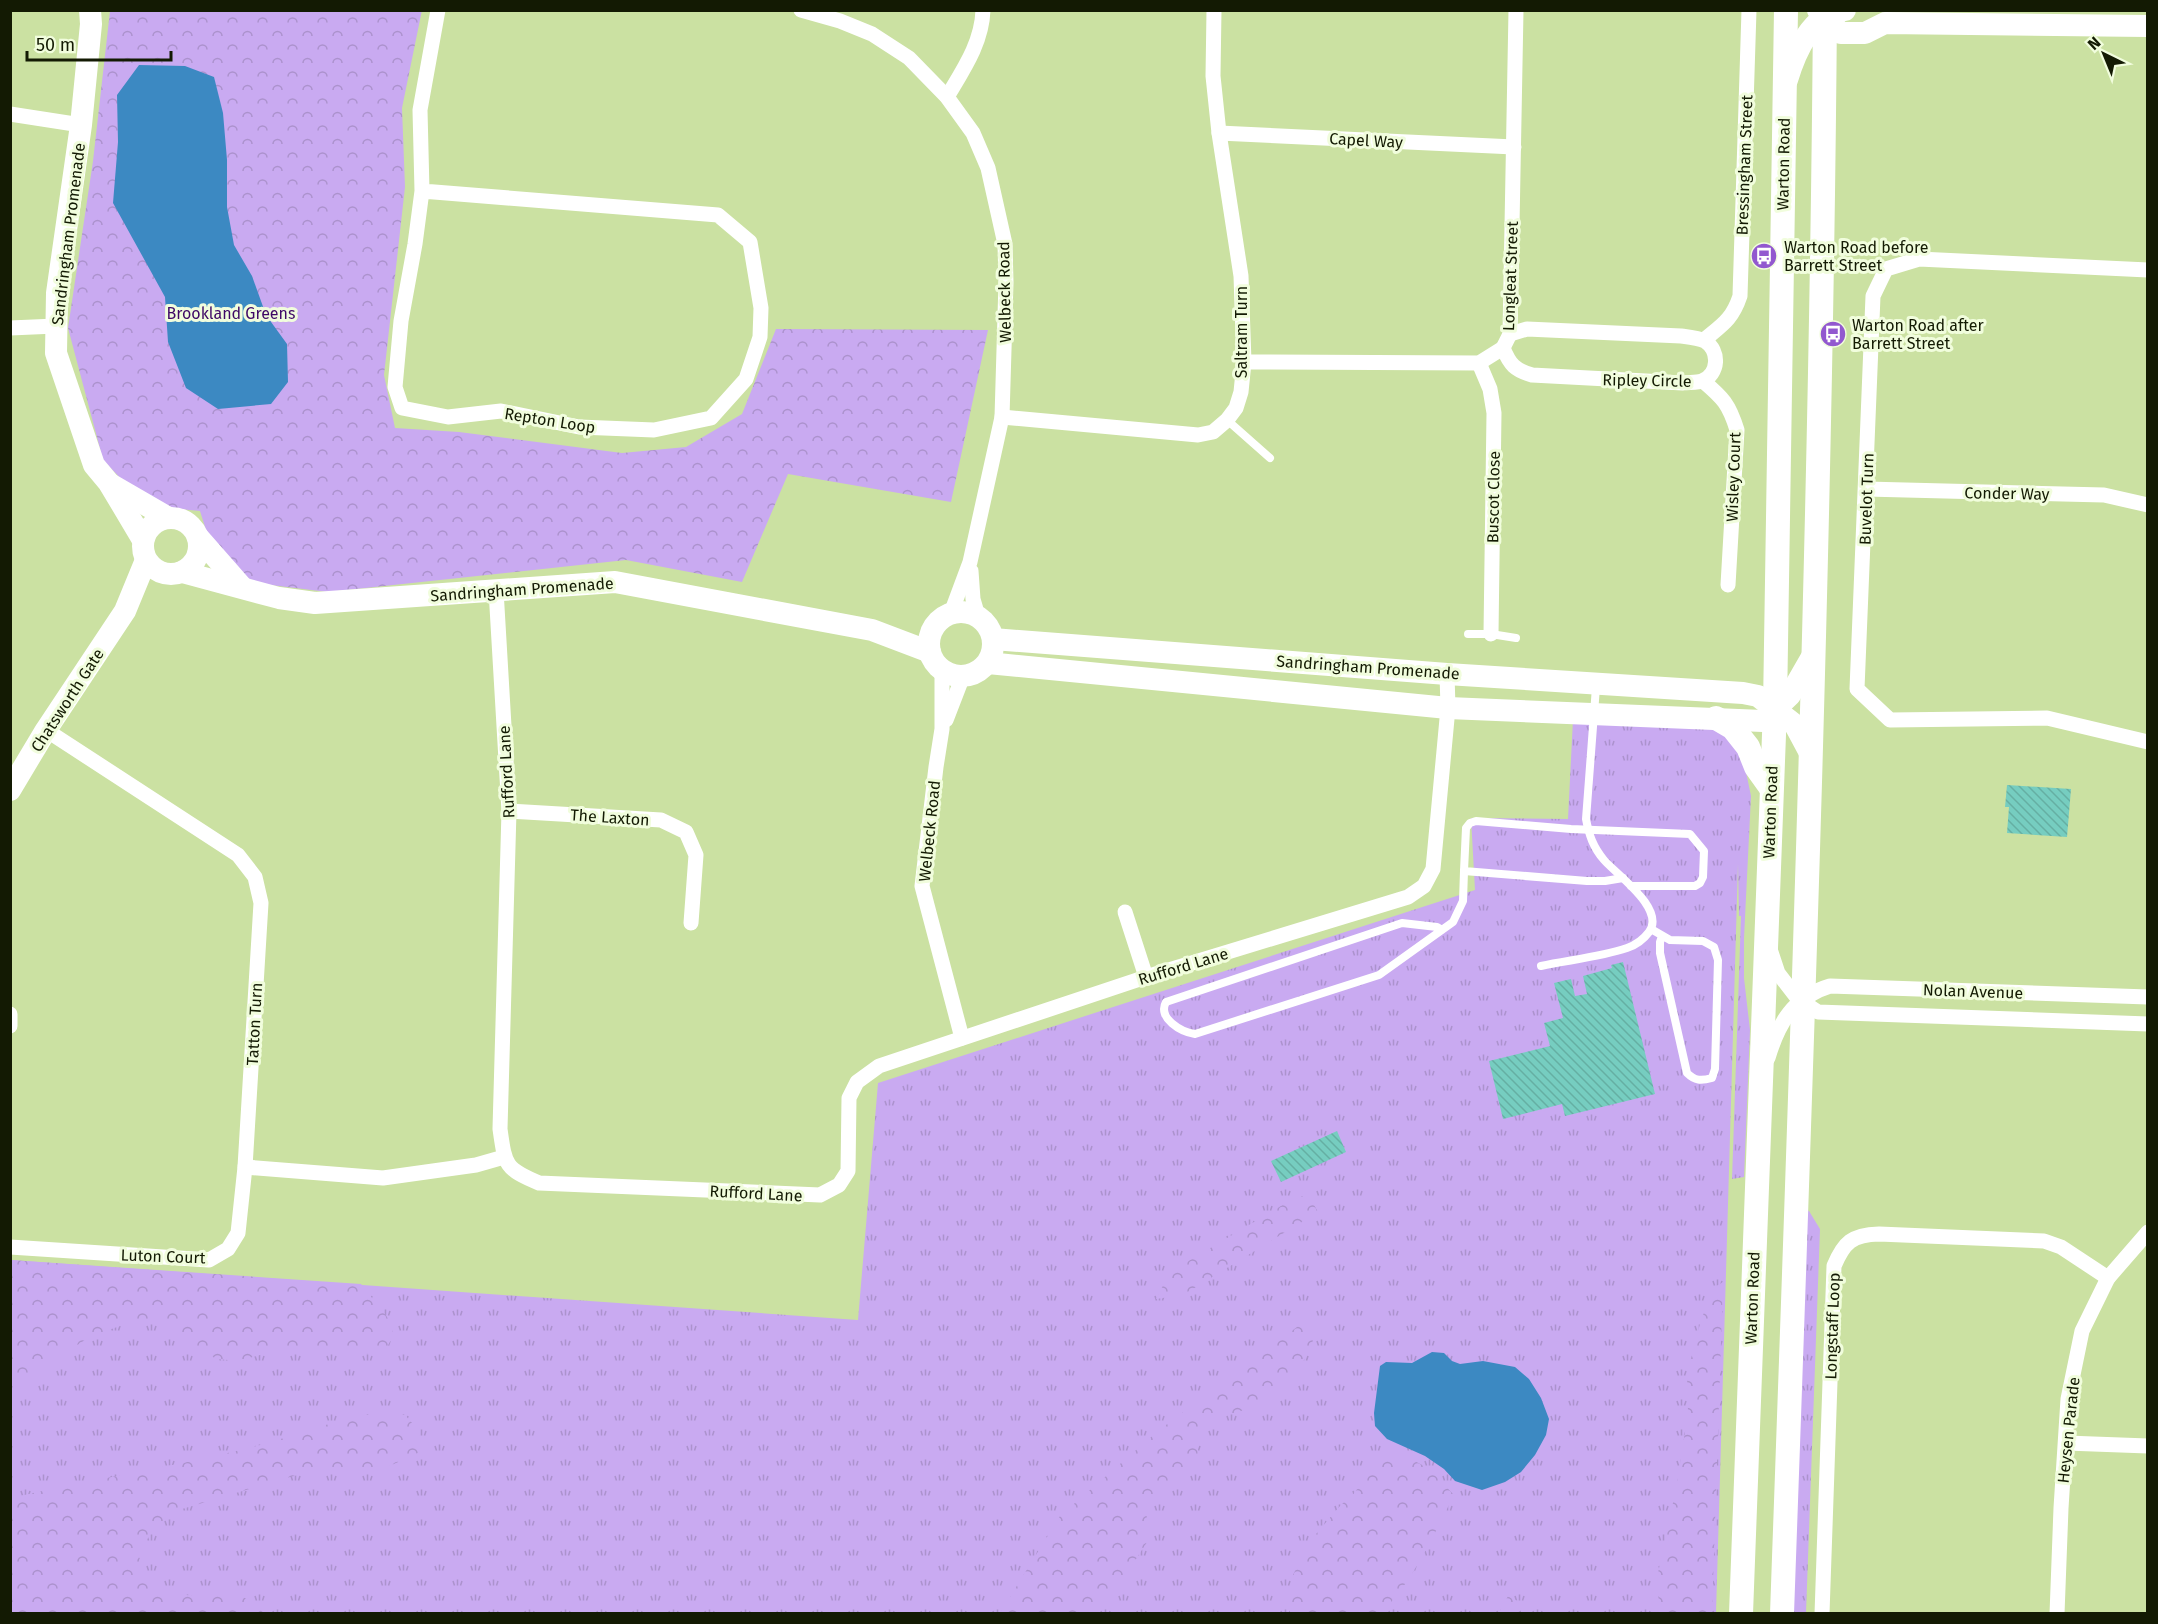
<svg xmlns="http://www.w3.org/2000/svg" width="2158" height="1624" viewBox="0 0 2158 1624" font-family="'Fira Sans',sans-serif">
  <defs>
    <pattern id="grass-tufts" width="24" height="20" patternUnits="userSpaceOnUse" patternTransform="scale(1.5)"><rect width="24" height="20" fill="#c9aaf1"/><path d="M3 7l-1-3M5 7V3M7 7l1-3M15 17l-1-3M17 17v-4M19 17l1-3" fill="none" stroke="#ac92cd"/></pattern>
    <pattern id="forest-crowns" width="20" height="18" patternUnits="userSpaceOnUse" patternTransform="scale(1.5)"><rect width="20" height="18" fill="#c9aaf1"/><path d="M2 6a3 3 0 1 1 6 0M12 15a3 3 0 1 1 6 0" fill="none" stroke="#ac92cd"/></pattern>
    <pattern id="building-back-hatch" width="6" height="6" patternUnits="userSpaceOnUse" patternTransform="scale(1.5)"><rect width="6" height="6" fill="#76cdc0"/><path d="M-1 5l2 2M0 0l6 6M5-1l2 2" fill="none" stroke="#65afa3"/></pattern>
  </defs>
  <rect width="100%" height="100%" fill="#cbe1a2"/>
  <g fill="url(#grass-tufts)">
    <polygon points="1573,719 1711,729 1724,732 1744,762 1751,796 1744,938 1744,978 1750,1030 1744,1177 1732,1179 1741,916 1739,916 1738,864 1716,1613 11,1613 10,1260 858,1320 878,1083 1475,890 1471,818 1568,819"/>
    <polygon points="1806,1210 1809,1211 1820,1229 1806,1613 1790,1614"/>
  </g>
  <g fill="url(#forest-crowns)">
    <polygon points="422,10 402,108 405,187 384,375 395,428 459,432 622,453 686,447 742,414 776,329 988,330 951,502 788,474 742,582 626,560 328,592 246,582 215,559 200,511 147,506 103,460 68,328 93,161 110,11"/>
    <polygon points="1309,1196 1318,1212 1183,1295 1156,1299 1170,1272 1296,1197"/>
    <polygon points="11,1260 361,1284 391,1322 393,1336 385,1351 357,1355 310,1348 284,1348 239,1361 217,1359 201,1351 183,1336 160,1324 126,1324 91,1336 29,1377 11,1382"/>
    <polygon points="1723,1282 1712,1613 1659,1613 1658,1573 1677,1484 1688,1412 1687,1374 1700,1324 1712,1289"/>
    <polygon points="1305,1321 1314,1330 1312,1346 1300,1367 1267,1401 1236,1413 1214,1416 1199,1430 1197,1465 1180,1478 1161,1483 1145,1509 1151,1536 1127,1573 1088,1613 1000,1613 1060,1516 1158,1431"/>
    <path d="M 364,1415 L 405,1415 L 420,1432 L 418,1453 L 385,1468 L 361,1471 L 315,1471 L 290,1477 L 172,1512 L 151,1533 L 138,1555 L 155,1590 L 193,1596 L 219,1587 L 245,1598 L 264,1613 L 11,1613 L 11,1498 C 88,1480 167,1468 245,1449 C 285,1439 323,1424 364,1415 Z"/>
    <path d="M 1401,1454 L 1428,1468 L 1454,1495 C 1433,1536 1414,1580 1381,1613 L 1290,1613 L 1292,1577 L 1310,1541 L 1340,1506 L 1363,1484 L 1380,1455 Z"/>
    <polygon points="1508,1596 1521,1603 1521,1613 1499,1613"/>
  </g>
  <g fill="#3c89c2">
    <polygon points="139,65 185,66 214,77 223,113 227,160 227,207 234,245 252,276 266,315 287,344 288,382 271,404 218,409 186,388 168,342 165,297 113,203 118,142 117,95"/>
    <polygon points="1432,1352 1444,1353 1452,1361 1460,1364 1483,1361 1515,1367 1529,1379 1541,1398 1549,1419 1546,1435 1535,1455 1521,1472 1505,1482 1482,1490 1455,1481 1444,1469 1425,1456 1387,1439 1375,1426 1374,1413 1380,1366 1386,1362 1412,1363"/>
  </g>
  <g fill="url(#building-back-hatch)">
    <polygon points="2007,785 2071,789 2067,837 2007,833 2009,807 2005,807"/>
    <polygon points="1623,962 1655,1094 1565,1116 1562,1104 1503,1119 1489,1061 1550,1046 1544,1023 1563,1018 1554,983 1571,979 1575,996 1587,994 1583,976 1612,968 1611,965"/>
    <polygon points="1337,1131 1346,1152 1281,1182 1271,1161"/>
  </g>
  <g fill="none" stroke-linecap="round" stroke-linejoin="round">
    <g stroke="#fff" stroke-width="8">
      <polyline points="1227,420 1270,458"/>
      <polyline points="1468,634 1491,634 1516,638"/>
      <polyline points="1623,878 1605,881 1587,881 1464,871 1466,828 1470,823 1476,821 1571,829 1690,834 1704,851 1703,877 1700,883 1695,886 1631,886"/>
      <path d="M 1651,929 L 1670,940 L 1703,941 L 1714,947 L 1718,960 L 1715,1069 L 1712,1078 C 1701,1081 1695,1081 1687,1073 L 1660,953 L 1660,942 L 1662,936"/>
      <path d="M 1442,930 L 1437,927 L 1402,923 L 1166,1002 C 1157,1018 1181,1032 1195,1034 L 1379,975 L 1453,922 L 1463,901 L 1464,871"/>
      <path d="M 1541,966 C 1569,960 1600,957 1627,948 C 1636,945 1643,940 1649,932 C 1666,909 1617,875 1604,860 C 1593,847 1589,835 1586,819 L 1596,687"/>
    </g>
    <g stroke="#fff" stroke-width="15">
      <polyline points="801,10 840,21 872,34 909,58 947,97 973,133 988,168 1005,244 1006,282 1002,417 970,562 951,613"/>
      <path d="M 947,97 C 963,70 982,43 983,10"/>
      <polyline points="10,114 81,125"/>
      <polyline points="1219,133 1514,147"/>
      <polyline points="422,191 718,215 750,242 761,308 760,337 746,379 711,418 654,430 579,427 501,411 448,417 402,408 395,387 401,321 415,244 422,191 420,110 438,10"/>
      <polyline points="2148,270 1919,259 1886,269 1873,296 1857,689 1890,720 2047,718 2148,742"/>
      <polyline points="10,328 56,326"/>
      <path d="M 1704,340 C 1722,325 1732,320 1740,296 L 1749,10"/>
      <path d="M 1503,348 C 1510,365 1515,370 1532,375 L 1683,383 C 1688,382 1697,383 1702,381 C 1719,374 1720,351 1705,341 C 1699,338 1689,337 1681,336 L 1527,329 L 1510,334"/>
      <polyline points="1244,362 1479,363 1503,348 1510,334 1516,10"/>
      <polyline points="1479,363 1490,389 1494,413 1491,634"/>
      <path d="M 1703,381 C 1723,398 1729,404 1737,430 L 1728,585"/>
      <polyline points="1002,417 1198,435 1213,432 1227,420 1236,408 1241,392 1244,362 1241,276 1219,133 1213,76 1214,10"/>
      <polyline points="1866,489 2104,495 2148,505"/>
      <polyline points="971,571 973,599 978,616"/>
      <path d="M 496,590 L 509,811 L 500,1129 C 505,1165 505,1169 539,1183 L 820,1195 L 839,1185 L 848,1171 L 849,1098 L 857,1082 L 879,1066 L 1146,977 L 1408,897 L 1424,886 L 1433,869 L 1448,708 L 1447,674"/>
      <polyline points="942,670 942,729 936,767 922,886 962,1038"/>
      <polyline points="946,720 963,676"/>
      <polyline points="509,811 661,820 686,832 696,855 691,923"/>
      <polyline points="1125,912 1146,977"/>
      <polyline points="1771,952 1778,973 1798,999 1818,1012 2148,1024"/>
      <polyline points="10,1014 10,1026"/>
      <path d="M 1768,1058 C 1778,1024 1793,997 1830,986 L 2148,997"/>
      <polyline points="245,1167 383,1178 476,1165 504,1157"/>
      <polyline points="10,1247 209,1260 228,1249 238,1233 245,1167 261,903 255,877 238,855 46,730"/>
      <polyline points="2066,1443 2148,1446"/>
      <path d="M 1822,1614 L 1834,1266 C 1844,1242 1852,1235 1879,1234 L 2044,1241 L 2061,1247 L 2108,1278"/>
      <polyline points="2057,1614 2061,1508 2068,1399 2082,1331 2108,1278 2148,1232"/>
    </g>
    <g stroke="#fff" stroke-width="22">
      <polyline points="90,10 91,24 81,125 57,293 56,353 94,465 109,483 143,540"/>
      <polyline points="1818,10 1841,33 1865,33 1885,23 2148,26"/>
      <path d="M 1787,80 C 1795,53 1812,12 1845,10"/>
      <polyline points="110,484 167,517"/>
      <circle cx="171" cy="546" r="28"/>
      <polyline points="198,537 241,586"/>
      <polyline points="182,572 279,598 315,603 615,582 872,630 930,652"/>
      <circle cx="961" cy="644" r="32"/>
      <polyline points="993,639 1447,674 1743,693 1758,696 1795,725 1810,753"/>
      <polyline points="988,663 1448,708 1763,721 1790,695 1813,655"/>
      <polyline points="10,790 46,730 125,611 146,560"/>
    </g>
    <g stroke="#fff" stroke-width="24">
      <polyline points="1716,718 1733,728 1748,747 1756,767 1771,788"/>
      <polyline points="1741,1614 1775,708 1786,10"/>
      <path d="M 1782,1614 C 1801,1079 1821,545 1825,10"/>
    </g>
  </g>
  <defs>
    <symbol id="bus-disc" viewBox="-11 -11 22 22"><circle r="9.5" fill="#9258cf" stroke="#f1fddd"/><path d="M-5-6H5V4H4V6H2V4H-2V6H-4V4H-5ZM-3.5-4V0h7V-4ZM-3.5 1.2v1.5H-2V1.2ZM2 1.2v1.5H3.5V1.2Z" fill="#fff"/></symbol>
  </defs>
  <g fill-rule="evenodd">
    <use href="#bus-disc" x="1749" y="241" width="30" height="30"/>
    <use href="#bus-disc" x="1818" y="319" width="30" height="30"/>
  </g>
  <g text-anchor="middle" stroke-width="6" stroke-linejoin="round" paint-order="stroke">
    <g font-size="16" fill="#131a03" stroke="#f1fddd">
      <text transform="translate(1366 140) rotate(3)" y="6">Capel Way</text>
      <text transform="translate(1783 164) rotate(-89)" y="6">Warton Road</text>
      <text transform="translate(1744 165) rotate(-88)" y="6">Bressingham Street</text>
      <text transform="translate(68 234) rotate(-83)" y="6">Sandringham Promenade</text>
      <text transform="translate(1510 276) rotate(-88)" y="6">Longleat Street</text>
      <text transform="translate(1004 292) rotate(-91)" y="6">Welbeck Road</text>
      <text transform="translate(1241 332) rotate(-90)" y="6">Saltram Turn</text>
      <text transform="translate(1647 380) rotate(1)" y="6">Ripley Circle</text>
      <text transform="translate(550 420) rotate(9)" y="6">Repton Loop</text>
      <text transform="translate(1733 477) rotate(-88)" y="6">Wisley Court</text>
      <text transform="translate(2007 493) rotate(1)" y="6">Conder Way</text>
      <text transform="translate(1493 497) rotate(-89)" y="6">Buscot Close</text>
      <text transform="translate(1866 499) rotate(-88)" y="6">Buvelot Turn</text>
      <text transform="translate(522 589) rotate(-4)" y="6">Sandringham Promenade</text>
      <text transform="translate(1368 667) rotate(4)" y="6">Sandringham Promenade</text>
      <text transform="translate(67 700) rotate(-57)" y="6">Chatsworth Gate</text>
      <text transform="translate(506 772) rotate(-93)" y="6">Rufford Lane</text>
      <text transform="translate(1770 812) rotate(-88)" y="6">Warton Road</text>
      <text transform="translate(610 817) rotate(4)" y="6">The Laxton</text>
      <text transform="translate(929 831) rotate(-84)" y="6">Welbeck Road</text>
      <text transform="translate(1183 966) rotate(-17)" y="6">Rufford Lane</text>
      <text transform="translate(1973 991) rotate(2)" y="6">Nolan Avenue</text>
      <text transform="translate(254 1024) rotate(-87)" y="6">Tatton Turn</text>
      <text transform="translate(756 1193) rotate(3)" y="6">Rufford Lane</text>
      <text transform="translate(163 1256) rotate(2)" y="6">Luton Court</text>
      <text transform="translate(1752 1298) rotate(-88)" y="6">Warton Road</text>
      <text transform="translate(1832 1326) rotate(-88)" y="6">Longstaff Loop</text>
      <text transform="translate(2068 1430) rotate(-84)" y="6">Heysen Parade</text>
    </g>
    <g font-size="16" fill="#131a03" stroke="#f1fddd" text-anchor="start">
      <text x="1784" y="253">Warton Road before<tspan x="1784" dy="18">Barrett Street</tspan></text>
      <text x="1852" y="331">Warton Road after<tspan x="1852" dy="18">Barrett Street</tspan></text>
    </g>
    <g font-size="16" fill="#3e0866" stroke="#f1fddd">
      <text x="231" y="319">Brookland Greens</text>
    </g>
  </g>
  <rect width="2158" height="1624" fill="none" stroke="#131a03" stroke-width="24"/>
  <g transform="translate(2104 54) rotate(317)" stroke="#f1fddd" stroke-width="4.5" paint-order="stroke">
  <path d="M0-4.5L10 22L0 15L-10 22Z" fill="#131a03"/>
  <text y="-9" font-size="16" font-weight="bold" text-anchor="middle" fill="#131a03">N</text>
  </g>
  <path d="M27 51v9h144v-9" fill="none" stroke="#131a03" stroke-width="3"/>
  <text x="36" y="51" font-size="18" fill="#131a03" stroke="#f1fddd" stroke-width="4.5" paint-order="stroke">50 m</text>
</svg>
